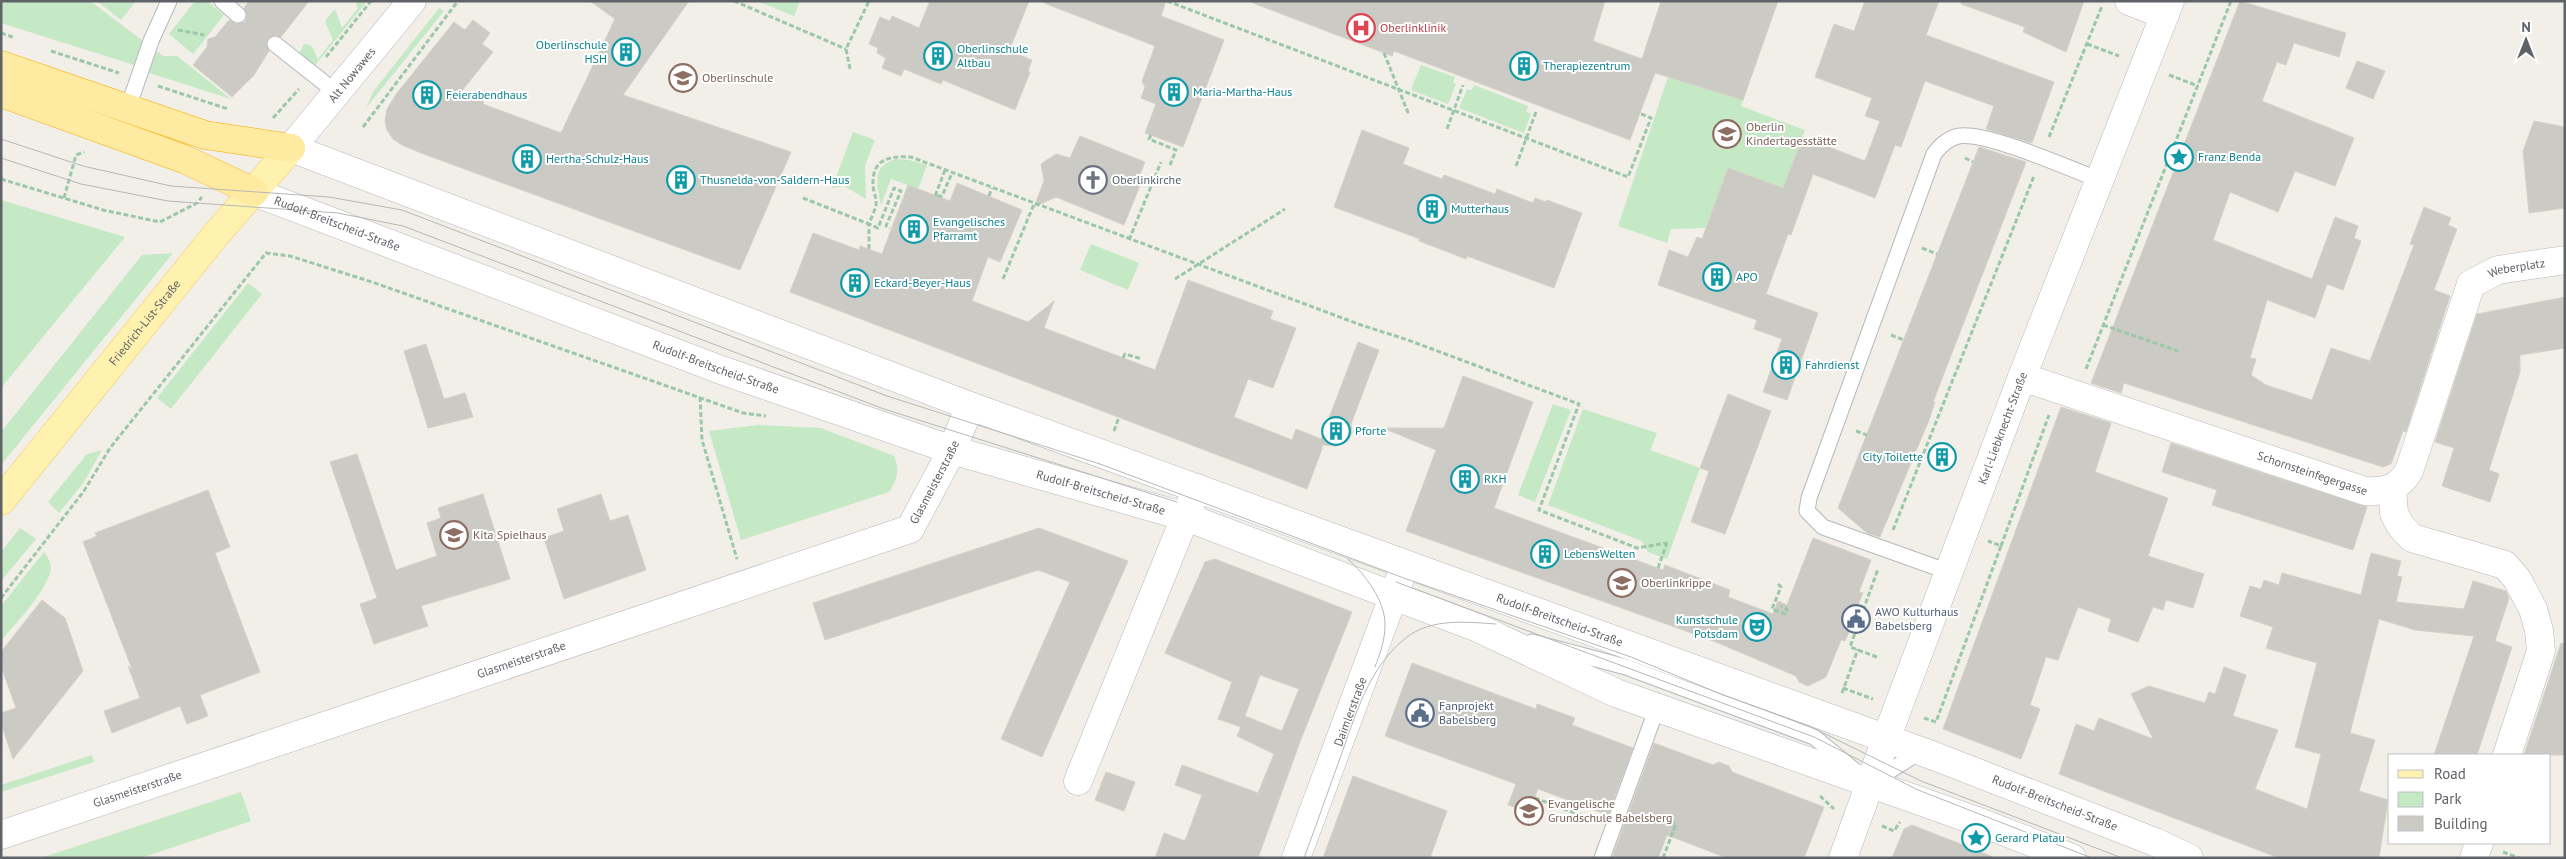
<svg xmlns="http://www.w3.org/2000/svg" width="2566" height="859" viewBox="0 0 2566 859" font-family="'PT Sans',sans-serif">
  <rect width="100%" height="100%" fill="#f1efe8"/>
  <g fill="#c5e8c5">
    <polygon points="1,1 90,1 143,41 134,65 1,23"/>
    <polygon points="97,1 136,1 121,20"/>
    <polygon points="195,1 207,1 224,15 193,54 169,34"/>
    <path d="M 355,1 L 367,1 L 312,69 L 299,54 L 304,44 C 314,44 314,52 318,59 L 333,40 L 325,21 L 335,9 L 342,28 L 358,8 Z"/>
    <polygon points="757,1 800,1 794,16"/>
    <polygon points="439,8 444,11 366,108 373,92"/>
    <polygon points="157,51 163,56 177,56 231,99 146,72"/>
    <polygon points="1421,65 1455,77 1453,83 1456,84 1448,104 1411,90"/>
    <polygon points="1668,77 1743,100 1741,106 1805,130 1783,188 1728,168 1706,228 1671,229 1667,243 1618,226"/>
    <polygon points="1474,85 1528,106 1526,112 1531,114 1524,133 1459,108 1467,89 1472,90"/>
    <polygon points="853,132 875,140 865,165 866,199 844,186 832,188"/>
    <path d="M 896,159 L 909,160 L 927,165 L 918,189 L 891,179 L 881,205 C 877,184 871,166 896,159 Z"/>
    <polygon points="1,200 125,237 1,388"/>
    <polygon points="1091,244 1139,263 1128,290 1080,270"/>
    <polygon points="173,253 1,465 1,432 142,255"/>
    <polygon points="248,283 262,294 171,409 157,398"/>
    <polygon points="1553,404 1571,410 1535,502 1518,495"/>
    <polygon points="1583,409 1657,433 1650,450 1700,468 1667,559 1648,552 1642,541 1548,505"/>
    <path d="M 758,425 L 821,428 L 894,456 C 900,470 897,480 889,492 L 741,540 L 709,431 Z"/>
    <polygon points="102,450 84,482 59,513 48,502 87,454"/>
    <polygon points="20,528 36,539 1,581 1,552"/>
    <path d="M 44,552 C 49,558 52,565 50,573 C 43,595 16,623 1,641 L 1,606 Z"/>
    <polygon points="92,755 94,762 1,792 1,785"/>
    <polygon points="241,792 251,821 141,858 41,858"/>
  </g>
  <g fill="#cccac5" stroke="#d6d1c6" fill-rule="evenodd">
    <polygon points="249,1 309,1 281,37 276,35 268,38 266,43 269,51 254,75 232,97 193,65 207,47 208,39 215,37 229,20 237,24 245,22 247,16 244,8"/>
    <polygon points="590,1 689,1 623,95 791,152 740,270 421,153 402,145 393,139 387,130 385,121 387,109 397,93 454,22 465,30 473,20 490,33 482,44 493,52 461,92 484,102 483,104 561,133 615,19"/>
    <polygon points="930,1 1029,1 1009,51 1032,60 1028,71 1030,72 1015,110 943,80 941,84 904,69 901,76 882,68 886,58 877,53 878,48 869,44 880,17 890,21 892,16 919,28"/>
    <polygon points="1044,1 1166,1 1161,16 1224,40 1183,147 1145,133 1156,104 1141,98 1145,87 1142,81 1155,46 1044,3"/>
    <polygon points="1253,1 1605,1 1593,41 1642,59 1661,1 1778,1 1743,100 1655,73 1630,140 1394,51 1392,56 1253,3"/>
    <polygon points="1865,1 1939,1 1926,35 2054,82 2032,143 1986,129 1994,106 1925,81 1901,147 1895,145 1875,198 1813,174 1791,235 1788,234 1766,294 1818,313 1787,400 1763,392 1782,339 1754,329 1757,320 1658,285 1669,250 1688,257 1697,237 1702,239 1728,168 1783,188 1803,137 1865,161 1880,121 1865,116 1872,98 1815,77 1834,24 1854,31"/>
    <polygon points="1961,1 2084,1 2066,52 2023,32 2025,27 1961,4"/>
    <polygon points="2240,1 2346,33 2339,57 2294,43 2286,65 2277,62 2262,101 2354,138 2335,186 2295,171 2278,212 2230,192 2213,240 2312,279 2335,217 2358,226 2354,238 2361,241 2343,290 2327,284 2315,318 2267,300 2250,358 2256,359 2251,375 2266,385 2312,400 2331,348 2370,361 2414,245 2410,244 2424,207 2451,218 2448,225 2457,229 2434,290 2450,296 2406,432 2403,431 2391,464 2383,467 2124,383 2121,393 2091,383"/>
    <polygon points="2357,61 2385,71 2373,99 2346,88"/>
    <polygon points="2534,121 2565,127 2565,208 2529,213 2523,151"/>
    <polygon points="1362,130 1409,148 1403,164 1442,179 1444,175 1495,194 1497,189 1533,203 1535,198 1546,202 1547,200 1582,213 1554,288 1467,256 1466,259 1419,241 1420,239 1334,207"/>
    <polygon points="1080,136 1145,162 1139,177 1143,178 1124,225 1056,197 1034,207 1044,181 1041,164 1056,154 1070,158"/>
    <polygon points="1979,147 2026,162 1933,402 1935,402 1929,420 1880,537 1867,533 1838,508"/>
    <polygon points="957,183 1022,210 1000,262 988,257 972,301 1028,322 1054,301 1044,328 1155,370 1188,280 1273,311 1270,319 1296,328 1273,388 1248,379 1234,417 1292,440 1296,429 1321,439 1358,342 1379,350 1351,424 1352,433 1348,441 1336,446 1322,445 1322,449 1307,489 790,292 813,233 859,250 860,246 882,254 908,185 950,201"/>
    <polygon points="2565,297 2565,348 2520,355 2520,372 2489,470 2499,474 2490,502 2442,486 2454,448 2435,442 2477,314"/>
    <polygon points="426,344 444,399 465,393 473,417 428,428 404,351"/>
    <polygon points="1463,376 1533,402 1494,508 1663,570 1665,565 1730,590 1728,597 1773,614 1778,601 1787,605 1813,538 1871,560 1859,592 1863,593 1857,607 1860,608 1845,641 1841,640 1826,677 1808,686 1799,682 1796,676 1711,640 1406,531 1436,450 1383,428 1444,428"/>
    <polygon points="1728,394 1771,411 1725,534 1691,522 1709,471 1700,468"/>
    <polygon points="2061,407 2111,423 2095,472 2168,498 2148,556 2204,574 2193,608 2166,600 2163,610 2153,607 2138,642 2108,631 2111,619 2078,607 2058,660 2046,657 2030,705 2040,709 2021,759 1943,729"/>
    <polygon points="2171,443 2367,507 2353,550 2212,505 2217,490 2162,472"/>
    <polygon points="357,454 396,570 437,556 427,523 441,518 438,508 483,494 510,579 421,606 428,626 374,644 360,604 377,598 330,462"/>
    <polygon points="208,490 230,547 215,553 260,672 200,695 208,716 187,724 180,706 112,733 104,711 140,698 128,666 132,669 83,542 97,536 95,533"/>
    <polygon points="601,494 610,521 628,515 646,570 564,599 544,538 564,531 557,509"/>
    <polygon points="1039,528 1128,561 1042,757 1001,739 1070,582 1038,570 825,640 813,603"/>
    <polygon points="2371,553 2401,561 2397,576 2402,577 2396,602 2464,609 2473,581 2506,591 2509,598 2495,641 2512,647 2477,755 2434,755 2474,636 2415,630 2379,619 2350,733 2375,740 2359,791 2388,800 2379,858 2279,858 2059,774 2076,724 2094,731 2099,718 2153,739 2131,694 2149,686 2205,703 2209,692 2215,694 2224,667 2246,675 2233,716 2278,730 2255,789 2307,809 2321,754 2295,747 2317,663 2266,648 2273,627 2240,616 2250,586 2261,589 2264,580 2279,585 2282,573 2361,595"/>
    <path d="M 1215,559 L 1352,612 L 1301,739 L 1258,858 L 1155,858 L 1164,833 L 1185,841 L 1202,795 L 1175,785 L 1182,765 L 1258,793 L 1274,754 L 1237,736 L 1241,727 L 1218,719 L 1232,682 L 1165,653 L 1205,562 ZM 1260,675 L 1299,689 L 1282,731 L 1245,716 Z"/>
    <polygon points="42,600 65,618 83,671 13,759 1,723 1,713 16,708 1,666 1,652"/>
    <polygon points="2561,643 2565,644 2565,755 2524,755"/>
    <polygon points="1412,663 1536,709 1537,704 1575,718 1572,725 1633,748 1608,815 1538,789 1529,812 1508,805 1516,784 1385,736"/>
    <polygon points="1654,743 1713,765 1719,762 1729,766 1732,772 1824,807 1804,858 1727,858 1667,835 1658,858 1612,858"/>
    <polygon points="1106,772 1135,782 1124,811 1095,800"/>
    <polygon points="1353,776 1447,811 1430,858 1323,858"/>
    <polygon points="1912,825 1991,856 1991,858 1892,858 1904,829"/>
  </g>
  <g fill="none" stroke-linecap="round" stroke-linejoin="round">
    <defs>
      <g id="service">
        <polyline points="222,1 238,15"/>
        <polyline points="275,44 337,93"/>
        <polyline points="128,108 151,41 169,1"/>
        <path d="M 1949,572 L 1823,527 L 1807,511 L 1809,498 L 1934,154 C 1939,147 1947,140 1955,137 C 1980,128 2072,170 2100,180"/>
        <polyline points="1532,642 1626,667 1814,737 1854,770"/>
        <polyline points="1872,782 1921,751"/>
        <polyline points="1602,858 1657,708"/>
      </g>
      <g id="minor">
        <polyline points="2129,1 2165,15"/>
        <path id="s1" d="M 2022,377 L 2365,491 C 2386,492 2398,489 2409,471 L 2471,284 L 2498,270 L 2565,260"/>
        <polyline points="2392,489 2394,513 2400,525 2412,538 2505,565 2517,579 2533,609 2539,630 2541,651 2507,755"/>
        <path id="s2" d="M 1886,739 L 2022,377 L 2170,1"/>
        <polyline points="1078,781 1197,488"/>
        <path id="s3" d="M 1,835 L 910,529 L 952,450 L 970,406"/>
        <path id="s4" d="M 1296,858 L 1405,565"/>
        <polyline points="2474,858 2479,843"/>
      </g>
      <g id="tertiary">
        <path id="s5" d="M 412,1 L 291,148 L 970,406 L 1934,756 L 2155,842 L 2189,858"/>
        <path id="s6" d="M 254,192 L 721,370 L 952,450 L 1186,517 L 1478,628 L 1616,693 L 1982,823 L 2072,858"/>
        <polyline points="1843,858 1886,739"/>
      </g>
      <g id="primary">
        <path id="s7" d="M 1,501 L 214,237 L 291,148"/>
      </g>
      <g id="trunk">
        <polyline points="1,65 205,135 291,148"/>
        <polyline points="1,93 184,159 254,192"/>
      </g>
    </defs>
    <use href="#service" stroke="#b5b8bc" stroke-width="17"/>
    <use href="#minor" stroke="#b5b8bc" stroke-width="29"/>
    <use href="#tertiary" stroke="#b5b8bc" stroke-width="29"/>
    <use href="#primary" stroke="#f2c960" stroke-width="29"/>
    <use href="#trunk" stroke="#f9ab00" stroke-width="29"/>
    <g stroke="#9cc7a9" stroke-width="3" stroke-dasharray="5 2.5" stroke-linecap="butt">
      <polyline points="734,1 846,49"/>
      <polyline points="1167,1 1628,177 1651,118 1639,113"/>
      <polyline points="178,30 204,35"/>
      <polyline points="1,33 15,38"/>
      <polyline points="2087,44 2119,56"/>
      <polyline points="51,51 119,73"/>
      <polyline points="1384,53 1409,115"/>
      <polyline points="326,57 371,1"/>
      <polyline points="850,69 846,49 869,1"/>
      <polyline points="2169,75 2198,86"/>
      <polyline points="158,86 228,109"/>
      <polyline points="273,118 299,89"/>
      <polyline points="363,127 458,1"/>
      <polyline points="1447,129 1463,85"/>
      <polyline points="1151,135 1149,139 1176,150 1170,165"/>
      <polyline points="2049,137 2102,6"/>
      <polyline points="1965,158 1973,162"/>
      <polyline points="1516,166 1536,112"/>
      <polyline points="945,170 935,196 942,196 952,173"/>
      <polyline points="1,179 103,210 160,222 197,203 202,197"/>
      <polyline points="989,196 992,188"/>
      <polyline points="64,198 76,155 84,152"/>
      <path d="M 803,198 L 869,224 C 871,218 875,211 876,205 C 877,198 873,191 873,185 C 872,158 890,156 911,157 L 1361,325 L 1408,340 L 1579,404 L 1539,510 L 1637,548 L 1667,543"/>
      <polyline points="1129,240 1161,162"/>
      <polyline points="1922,248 1937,254"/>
      <polyline points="869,249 869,224 878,228 894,188 901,191 886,226 890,228"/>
      <polyline points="1003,279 1034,204"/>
      <polyline points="1175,279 1285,209"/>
      <polyline points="2103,325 2178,351"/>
      <polyline points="1891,335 1904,340"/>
      <polyline points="1123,358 1125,354 1142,359"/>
      <polyline points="2086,369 2231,1"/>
      <polyline points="700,397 702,440 737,559"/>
      <polyline points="1114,431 1119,417"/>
      <polyline points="1856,431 1867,435"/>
      <polyline points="1893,530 2034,176"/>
      <polyline points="2001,546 2049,415"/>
      <polyline points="1658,568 1667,543"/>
      <polyline points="1778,584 1781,587 1772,609 1785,614 1787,609 1781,606"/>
      <polyline points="1,598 84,491 110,448 266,253 290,256 372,282 743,413 766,416"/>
      <polyline points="1877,657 1850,647 1878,569"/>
      <polyline points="1843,688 1873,699"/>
      <polyline points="1842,693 1858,649"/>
      <polyline points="1924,718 1936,722 2001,546 1988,541"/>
      <polyline points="1820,796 1834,809"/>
      <polyline points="1535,798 1594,820"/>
      <polyline points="1882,826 1894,831 1900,822"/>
      <polyline points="2503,852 2519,858"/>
      <polyline points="1663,858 1676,824 1672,822"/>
    </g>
    <use href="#service" stroke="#fff" stroke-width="15"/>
    <use href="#minor" stroke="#fff" stroke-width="28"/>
    <use href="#tertiary" stroke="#fff" stroke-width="28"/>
    <use href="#primary" stroke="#fff2af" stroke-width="28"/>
    <use href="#trunk" stroke="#feeaa1" stroke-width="28"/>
    <g stroke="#b6b7b8" stroke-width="1">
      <polyline points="1,139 83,166 171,186 329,197 402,210 887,396 1100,464 1401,577 1631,657 1723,695 1809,726 1921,781 2122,858"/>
      <polyline points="1,158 81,184 168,201 338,213 403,226 884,409 1177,502"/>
      <path d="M 1348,559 C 1365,574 1386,602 1385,626 C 1385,640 1380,654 1375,667"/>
      <polyline points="1396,582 1814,737 1918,790 2092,858"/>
      <path d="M 1304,858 C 1316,826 1327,794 1339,761 C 1355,717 1368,667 1407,637 C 1432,618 1467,622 1496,624"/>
    </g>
  </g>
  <defs>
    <symbol id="hospital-ring" viewBox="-11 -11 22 22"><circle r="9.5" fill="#fff" stroke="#e0444e" stroke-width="1.5"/><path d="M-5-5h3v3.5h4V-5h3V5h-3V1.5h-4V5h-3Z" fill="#e0444e"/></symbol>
    <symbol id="building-ring" viewBox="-11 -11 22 22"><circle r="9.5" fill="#fff" stroke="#0f9aa8" stroke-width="1.5"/><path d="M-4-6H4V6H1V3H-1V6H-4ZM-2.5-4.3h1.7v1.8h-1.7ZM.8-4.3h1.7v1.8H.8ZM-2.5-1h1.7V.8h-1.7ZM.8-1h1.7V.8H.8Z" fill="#0f9aa8"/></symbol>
    <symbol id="school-ring" viewBox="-11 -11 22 22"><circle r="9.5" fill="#fff" stroke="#8d6e63" stroke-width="1.5"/><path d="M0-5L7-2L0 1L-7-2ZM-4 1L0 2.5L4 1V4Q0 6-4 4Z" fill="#8d6e63"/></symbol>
    <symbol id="sight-ring" viewBox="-11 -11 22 22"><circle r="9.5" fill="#fff" stroke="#0f9aa8" stroke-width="1.5"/><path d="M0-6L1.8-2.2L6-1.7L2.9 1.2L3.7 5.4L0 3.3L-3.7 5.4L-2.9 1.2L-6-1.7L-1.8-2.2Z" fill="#0f9aa8"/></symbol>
    <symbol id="church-ring" viewBox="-11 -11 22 22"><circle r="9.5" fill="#fff" stroke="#6b7280" stroke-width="1.5"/><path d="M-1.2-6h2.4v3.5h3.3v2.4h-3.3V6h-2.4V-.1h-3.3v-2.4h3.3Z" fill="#6b7280"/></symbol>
    <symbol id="civic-ring" viewBox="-11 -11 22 22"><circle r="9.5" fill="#fff" stroke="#5c6f8a" stroke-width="1.5"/><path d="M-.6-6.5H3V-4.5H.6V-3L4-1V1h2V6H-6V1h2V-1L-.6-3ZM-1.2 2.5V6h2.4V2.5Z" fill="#5c6f8a"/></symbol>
    <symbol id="theatre-ring" viewBox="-11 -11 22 22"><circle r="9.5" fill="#fff" stroke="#0f9aa8" stroke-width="1.5"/><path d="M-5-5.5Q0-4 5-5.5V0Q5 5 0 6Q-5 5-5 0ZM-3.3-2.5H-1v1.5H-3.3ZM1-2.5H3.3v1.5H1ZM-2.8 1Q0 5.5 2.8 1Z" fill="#0f9aa8"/></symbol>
  </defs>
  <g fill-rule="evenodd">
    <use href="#hospital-ring" x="1345" y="12" width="32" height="32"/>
    <use href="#building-ring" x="610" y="36" width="32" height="32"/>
    <use href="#building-ring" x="922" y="40" width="32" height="32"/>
    <use href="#building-ring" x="1508" y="50" width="32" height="32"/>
    <use href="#school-ring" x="667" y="62" width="32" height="32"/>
    <use href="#building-ring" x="1158" y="76" width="32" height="32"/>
    <use href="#building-ring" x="411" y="79" width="32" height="32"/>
    <use href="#school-ring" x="1711" y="118" width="32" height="32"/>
    <use href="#sight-ring" x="2163" y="141" width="32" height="32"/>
    <use href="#building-ring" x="511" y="143" width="32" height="32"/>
    <use href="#building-ring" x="665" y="164" width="32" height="32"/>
    <use href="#church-ring" x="1077" y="164" width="32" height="32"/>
    <use href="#building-ring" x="1416" y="193" width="32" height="32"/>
    <use href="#building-ring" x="898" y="213" width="32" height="32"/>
    <use href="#building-ring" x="1701" y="261" width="32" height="32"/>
    <use href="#building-ring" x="839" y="267" width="32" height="32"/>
    <use href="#building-ring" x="1770" y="349" width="32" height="32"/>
    <use href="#building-ring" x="1320" y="415" width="32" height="32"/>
    <use href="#building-ring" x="1926" y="441" width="32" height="32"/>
    <use href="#building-ring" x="1449" y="463" width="32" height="32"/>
    <use href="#school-ring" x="438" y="519" width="32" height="32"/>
    <use href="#building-ring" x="1529" y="538" width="32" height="32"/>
    <use href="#school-ring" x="1606" y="567" width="32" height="32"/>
    <use href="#civic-ring" x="1840" y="603" width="32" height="32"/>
    <use href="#theatre-ring" x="1741" y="611" width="32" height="32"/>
    <use href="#civic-ring" x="1404" y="697" width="32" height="32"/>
    <use href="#school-ring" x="1513" y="795" width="32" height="32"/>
    <use href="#sight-ring" x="1960" y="822" width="32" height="32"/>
  </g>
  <g text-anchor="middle" stroke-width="4" stroke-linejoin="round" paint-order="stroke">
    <g font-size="12" fill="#be3a42" stroke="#fff" text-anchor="start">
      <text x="1380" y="32">Oberlinklinik</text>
    </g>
    <g font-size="12" fill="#0d838f" stroke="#fff" text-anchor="start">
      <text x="607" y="49" text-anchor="end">Oberlinschule<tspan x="607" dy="14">HSH</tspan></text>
      <text x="957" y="53">Oberlinschule<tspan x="957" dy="14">Altbau</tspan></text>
      <text x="1543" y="70">Therapiezentrum</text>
      <text x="1193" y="96">Maria-Martha-Haus</text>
      <text x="446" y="99">Feierabendhaus</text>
      <text x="2198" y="161">Franz Benda</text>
      <text x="546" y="163">Hertha-Schulz-Haus</text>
      <text x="700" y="184">Thusnelda-von-Saldern-Haus</text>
      <text x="1451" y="213">Mutterhaus</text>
      <text x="933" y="226">Evangelisches<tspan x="933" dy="14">Pfarramt</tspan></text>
      <text x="1736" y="281">APO</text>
      <text x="874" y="287">Eckard-Beyer-Haus</text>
      <text x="1805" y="369">Fahrdienst</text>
      <text x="1355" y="435">Pforte</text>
      <text x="1923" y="461" text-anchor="end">City Toilette</text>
      <text x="1484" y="483">RKH</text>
      <text x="1564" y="558">LebensWelten</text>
      <text x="1738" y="624" text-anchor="end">Kunstschule<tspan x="1738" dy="14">Potsdam</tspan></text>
      <text x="1995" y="842">Gerard Platau</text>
    </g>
    <g font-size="12" fill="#5f6368" stroke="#fff">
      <text transform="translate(352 75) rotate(-51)" y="4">Alt Nowawes</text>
      <text dy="4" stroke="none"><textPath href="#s6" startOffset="89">Rudolf-Breitscheid-Straße</textPath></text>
      <text dy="4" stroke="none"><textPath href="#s1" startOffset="659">Weberplatz</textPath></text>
      <text dy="4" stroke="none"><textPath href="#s7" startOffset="229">Friedrich-List-Straße</textPath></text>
      <text dy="4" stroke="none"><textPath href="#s6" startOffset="494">Rudolf-Breitscheid-Straße</textPath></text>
      <text dy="4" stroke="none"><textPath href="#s2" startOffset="332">Karl-Liebknecht-Straße</textPath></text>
      <text dy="4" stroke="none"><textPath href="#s1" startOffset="306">Schornsteinfegergasse</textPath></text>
      <text dy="4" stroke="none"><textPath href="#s3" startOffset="1012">Glasmeisterstraße</textPath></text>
      <text dy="4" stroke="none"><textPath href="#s6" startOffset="899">Rudolf-Breitscheid-Straße</textPath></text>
      <text dy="4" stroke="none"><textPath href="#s5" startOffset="1544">Rudolf-Breitscheid-Straße</textPath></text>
      <text dy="4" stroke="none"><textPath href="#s3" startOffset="549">Glasmeisterstraße</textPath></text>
      <text dy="4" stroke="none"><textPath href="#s4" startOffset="156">Daimlerstraße</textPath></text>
      <text dy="4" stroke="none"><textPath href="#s3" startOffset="144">Glasmeisterstraße</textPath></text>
      <text dy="4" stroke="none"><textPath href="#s5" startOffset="2072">Rudolf-Breitscheid-Straße</textPath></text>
    </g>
    <g font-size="12" fill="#785e54" stroke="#fff" text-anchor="start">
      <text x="702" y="82">Oberlinschule</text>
      <text x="1746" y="131">Oberlin<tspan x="1746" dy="14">Kindertagesstätte</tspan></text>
      <text x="473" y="539">Kita Spielhaus</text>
      <text x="1641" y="587">Oberlinkrippe</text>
      <text x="1548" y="808">Evangelische<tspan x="1548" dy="14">Grundschule Babelsberg</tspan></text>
    </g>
    <g font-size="12" fill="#5b616d" stroke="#fff" text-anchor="start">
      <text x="1112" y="184">Oberlinkirche</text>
    </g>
    <g font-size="12" fill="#4e5e75" stroke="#fff" text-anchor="start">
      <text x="1875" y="616">AWO Kulturhaus<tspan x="1875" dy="14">Babelsberg</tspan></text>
      <text x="1439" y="710">Fanprojekt<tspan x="1439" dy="14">Babelsberg</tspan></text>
    </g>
  </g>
  <rect width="2566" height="859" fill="none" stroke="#5f6368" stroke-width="5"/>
  <rect x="2388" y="754" width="162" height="90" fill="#ffffff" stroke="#bfc1c3"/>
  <rect x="2398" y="770" width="25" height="8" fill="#fff2af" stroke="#bfc1c3"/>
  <text x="2434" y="779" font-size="15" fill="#5f6368">Road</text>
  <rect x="2398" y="792" width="25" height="15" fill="#c5e8c5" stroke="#bfc1c3"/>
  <text x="2434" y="804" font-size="15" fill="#5f6368">Park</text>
  <rect x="2398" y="816" width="25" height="15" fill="#cccac5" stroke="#bfc1c3"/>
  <text x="2434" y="829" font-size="15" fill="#5f6368">Building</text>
  <g transform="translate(2526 40)" stroke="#ffffff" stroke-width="4" paint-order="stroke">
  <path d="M0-4L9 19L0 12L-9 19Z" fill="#5f6368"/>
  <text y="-8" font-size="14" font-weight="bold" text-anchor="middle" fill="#5f6368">N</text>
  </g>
</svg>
